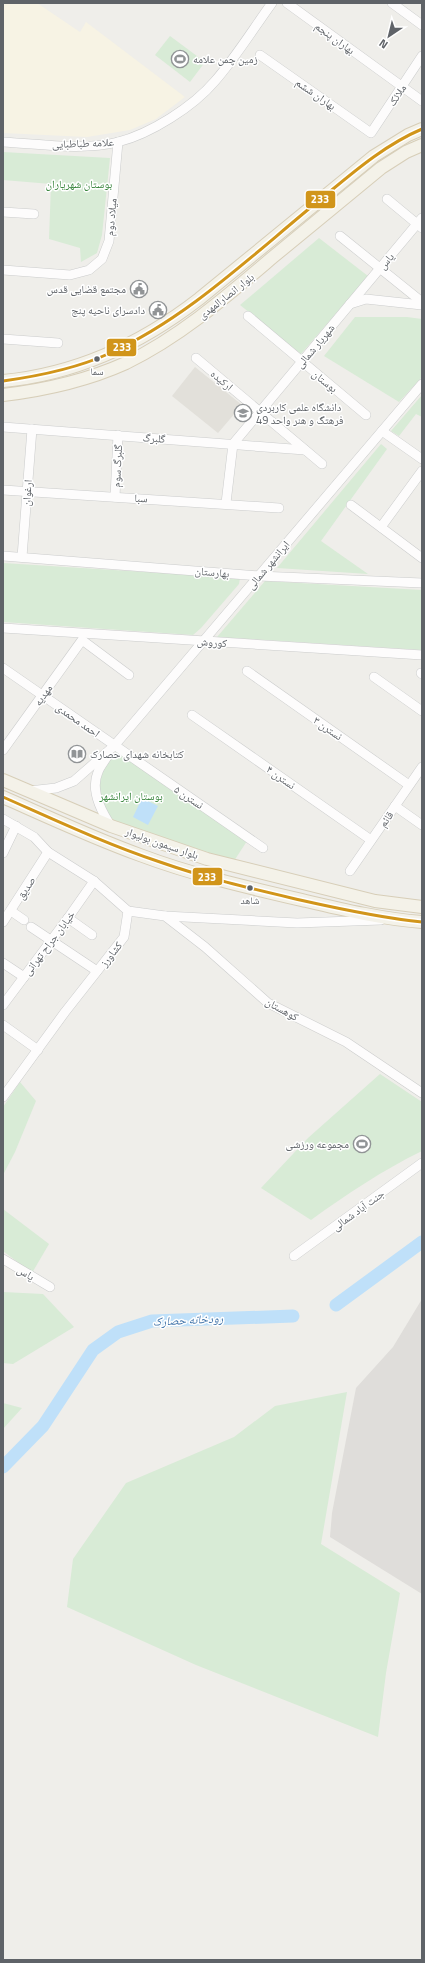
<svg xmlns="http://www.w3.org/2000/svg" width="425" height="1963" viewBox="0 0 425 1963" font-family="'Titillium Web','Noto Naskh Arabic',sans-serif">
  <rect width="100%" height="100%" fill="#efeeea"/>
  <polygon fill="#f7f3e4" points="3,3 37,3 80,32 86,22 185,97 156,119 130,130 87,137 3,133"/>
  <polygon fill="#dfddda" points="422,1299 422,1594 330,1537 332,1513 356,1388 393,1347"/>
  <polygon fill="#e2e0da" points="195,367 242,405 218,433 172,396"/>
  <g fill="#d8ebd6">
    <polygon points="170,36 205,62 190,82 155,55"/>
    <polygon points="3,152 110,158 102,235 97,253 81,262 80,248 49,239 51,184 3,180"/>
    <polygon points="319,238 368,276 301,354 240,305"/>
    <polygon points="355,317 407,317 422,319 422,377 399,402 324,356"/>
    <polygon points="422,395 422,417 416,414 399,436 391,431"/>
    <polygon points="381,444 387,449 321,541 368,574 277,568"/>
    <polygon points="3,563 240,578 239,584 201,628 193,635 3,622"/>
    <polygon points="265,581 422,590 422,650 217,637"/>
    <polygon points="117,750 247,841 234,861 170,841 122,824 112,819 106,812 99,790 101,773"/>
    <path d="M 380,1074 L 422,1102 L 422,1151 C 383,1170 347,1194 311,1220 L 261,1188 L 308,1138 Z"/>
    <polygon points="20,1082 36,1101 15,1152 3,1175 3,1107"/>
    <polygon points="3,1209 49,1244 32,1273 3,1251"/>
    <polygon points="3,1292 43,1294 74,1327 13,1364 3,1363"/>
    <polygon points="347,1392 321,1544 400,1593 386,1673 378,1737 196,1665 67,1607 73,1559 126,1483 234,1437 275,1406"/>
    <polygon points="3,1403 22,1408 3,1429"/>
  </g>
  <polygon fill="#bfe0f9" points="142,798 158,806 148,825 133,817"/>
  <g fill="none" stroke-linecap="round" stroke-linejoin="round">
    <g stroke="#bfe0f9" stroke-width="13">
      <polyline points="336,1305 422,1242"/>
      <polyline points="3,1467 43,1426 93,1350 118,1332 152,1321 293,1316"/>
    </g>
    <defs>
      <g id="minor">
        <polyline points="287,3 422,101"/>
        <polyline points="392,3 422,25"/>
        <polyline points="260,55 371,133 422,56"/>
        <path d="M 3,142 C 39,144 83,151 118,142 C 150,134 193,107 215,81 C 236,57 253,29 272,3"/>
        <polyline points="387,199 422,228"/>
        <polyline points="3,212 34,214"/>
        <polyline points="340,236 422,302"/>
        <polyline points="3,270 70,275 89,270 102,259 109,241 118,142"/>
        <polyline points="350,304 366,299 422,305"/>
        <polyline points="248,316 366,415"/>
        <polyline points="3,339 58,343"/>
        <polyline points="196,358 322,464"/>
        <polyline points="3,427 305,450"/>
        <polyline points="382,431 422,459"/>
        <polyline points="3,490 279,508"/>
        <polyline points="115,497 118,435"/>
        <polyline points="226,503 233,444 422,218"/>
        <polyline points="351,505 422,558"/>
        <polyline points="381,527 422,471"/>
        <polyline points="3,556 259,576 422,583"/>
        <polyline points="22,557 32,429"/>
        <polyline points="3,628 422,655"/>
        <polyline points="3,668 263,848"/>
        <polyline points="247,671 409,785"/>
        <polyline points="421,673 422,674"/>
        <polyline points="374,677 422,711"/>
        <polyline points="192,715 371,840"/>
        <polyline points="3,750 82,640 129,675"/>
        <path d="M 108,755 C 105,761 100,766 98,772 C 90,790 101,811 111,826"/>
        <polyline points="29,791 56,788 74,781 114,746 422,384"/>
        <polyline points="395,806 422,825"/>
        <polyline points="3,819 34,837 48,852 94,881 128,911 124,937 65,1012 3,1097"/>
        <polyline points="3,853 16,826"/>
        <polyline points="350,871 422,767"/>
        <polyline points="11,911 24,920"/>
        <polyline points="128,911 165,916 205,947 268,1003 346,1042 422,1093"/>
        <polyline points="165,916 297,923 381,920"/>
        <polyline points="68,918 92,935"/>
        <polyline points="3,922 48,852"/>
        <polyline points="31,927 97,971"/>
        <polyline points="3,963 24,977"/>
        <polyline points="3,1005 68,918 94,881"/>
        <polyline points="3,1025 38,1050"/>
        <polyline points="294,1256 422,1163"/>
        <polyline points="3,1259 50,1287"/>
      </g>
      <g id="major">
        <path d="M 3,381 C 77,374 141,344 199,299 L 374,156 L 408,135 L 422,129"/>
        <path d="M 3,395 C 45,390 86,381 126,363 C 180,337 227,296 273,257 C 309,227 345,198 381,168 L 406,152 L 422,145"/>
        <polyline points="3,780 111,826 207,859 375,901 422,907"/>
        <path d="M 3,797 C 48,817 93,838 140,855 C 193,875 250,888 306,901 C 344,910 383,919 422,922"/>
      </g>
    </defs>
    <use href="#minor" stroke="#cbcccc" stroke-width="10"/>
    <use href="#major" stroke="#d7ceb8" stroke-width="14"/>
    <use href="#minor" stroke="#fdfcfc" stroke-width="9"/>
    <use href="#major" stroke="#f4f2e9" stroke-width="12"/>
    <defs>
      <g id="bus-1">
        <path d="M 3,381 C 39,376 75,369 108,354 C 186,319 250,257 316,203 C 349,176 382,146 422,129"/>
        <path d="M 3,797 C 55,820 106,844 160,862 C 205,878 253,889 300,900 C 340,909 381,918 422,922"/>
      </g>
    </defs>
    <use href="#bus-1" stroke="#fff" stroke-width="6"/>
    <use href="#bus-1" stroke="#d1951a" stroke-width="3"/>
  </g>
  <defs>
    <symbol id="stadium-ring" viewBox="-11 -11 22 22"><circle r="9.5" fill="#fff" stroke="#919496" stroke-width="1.5"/><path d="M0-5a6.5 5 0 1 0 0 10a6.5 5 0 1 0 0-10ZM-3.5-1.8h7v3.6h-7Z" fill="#919496"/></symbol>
    <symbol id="civic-ring" viewBox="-11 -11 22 22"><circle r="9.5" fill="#fff" stroke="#919496" stroke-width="1.5"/><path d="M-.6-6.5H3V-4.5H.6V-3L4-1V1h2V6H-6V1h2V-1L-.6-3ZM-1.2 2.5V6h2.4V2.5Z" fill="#919496"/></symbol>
    <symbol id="university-ring" viewBox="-11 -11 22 22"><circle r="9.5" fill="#fff" stroke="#919496" stroke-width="1.5"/><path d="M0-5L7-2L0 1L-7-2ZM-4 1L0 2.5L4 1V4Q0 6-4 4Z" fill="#919496"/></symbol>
    <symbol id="library-ring" viewBox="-11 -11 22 22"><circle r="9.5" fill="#fff" stroke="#919496" stroke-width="1.5"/><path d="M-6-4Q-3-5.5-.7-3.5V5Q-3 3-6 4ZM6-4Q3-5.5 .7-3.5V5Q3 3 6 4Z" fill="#919496"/></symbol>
  </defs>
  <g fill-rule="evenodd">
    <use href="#stadium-ring" x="170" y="49" width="20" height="20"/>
    <use href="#civic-ring" x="129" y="279" width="20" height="20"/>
    <use href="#civic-ring" x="148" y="300" width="20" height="20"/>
    <use href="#university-ring" x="233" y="403" width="20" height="20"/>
    <use href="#library-ring" x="67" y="744" width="20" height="20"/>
    <use href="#stadium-ring" x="352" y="1134" width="20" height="20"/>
  </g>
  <g fill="#5f6368" stroke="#fff" stroke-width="1.5">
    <circle cx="97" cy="359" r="3.5"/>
    <circle cx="250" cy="888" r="3.5"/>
  </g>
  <g text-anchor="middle" stroke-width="3" stroke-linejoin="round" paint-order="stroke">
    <g font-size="10" fill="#5f6368" stroke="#fff">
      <text x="97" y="375">سما</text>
      <text x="250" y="904">شاهد</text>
    </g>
    <g font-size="11" fill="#5f6368" stroke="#fff">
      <text transform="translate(335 38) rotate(36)" y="4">بهاران پنجم</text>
      <text transform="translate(316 94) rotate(35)" y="4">بهاران ششم</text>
      <text transform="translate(397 95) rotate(-56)" y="4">ملائک</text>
      <text transform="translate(83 143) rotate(-2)" y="4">علامه طباطبایی</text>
      <text transform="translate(111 217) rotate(-85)" y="4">میلاد دوم</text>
      <text transform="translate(386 261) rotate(-50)" y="4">یاس</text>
      <text transform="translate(226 296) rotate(-38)" y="4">بلوار انصارالمهدی</text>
      <text transform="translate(315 346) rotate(-50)" y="4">شهریار شمالی</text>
      <text transform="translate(222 380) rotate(40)" y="4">ارکیده</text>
      <text transform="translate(325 381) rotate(39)" y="4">بوستان</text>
      <text transform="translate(154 438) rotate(4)" y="4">گلبرگ</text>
      <text transform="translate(117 466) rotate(-87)" y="4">گلبرگ سوم</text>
      <text transform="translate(27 493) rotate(-86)" y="4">ارغوان</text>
      <text transform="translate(141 498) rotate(3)" y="4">سبا</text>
      <text transform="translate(268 565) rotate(-50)" y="4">ایرانشهر شمالی</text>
      <text transform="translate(212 572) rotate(5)" y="4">بهارستان</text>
      <text transform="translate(212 642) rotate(4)" y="4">کوروش</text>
      <text transform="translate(43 695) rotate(-54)" y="4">مهدیه</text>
      <text transform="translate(78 720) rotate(35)" y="4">احمد محمدی</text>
      <text transform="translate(328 728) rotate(35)" y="4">نسترن ۳</text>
      <text transform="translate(281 777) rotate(35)" y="4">نسترن ۴</text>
      <text transform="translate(189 797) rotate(34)" y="4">نسترن ۵</text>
      <text transform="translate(386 819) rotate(-55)" y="4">قائم</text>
      <text transform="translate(162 843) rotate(19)" y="4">بلوار سیمون بولیوار</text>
      <text transform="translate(26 888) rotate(-58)" y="4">صدیق</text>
      <text transform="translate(49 943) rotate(-53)" y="4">خیابان جراح تهرانی</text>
      <text transform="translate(111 954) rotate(-52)" y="4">کشاورز</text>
      <text transform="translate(282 1009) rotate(29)" y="4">کوهستان</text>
      <text transform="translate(358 1210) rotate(-36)" y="4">جنت آباد شمالی</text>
      <text transform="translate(26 1273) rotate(31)" y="4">یاس</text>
    </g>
    <g font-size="11" fill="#5f6368" stroke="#fff" text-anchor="start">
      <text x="193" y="63">زمین چمن علامه</text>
      <text x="126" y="293" text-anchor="end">مجتمع قضایی قدس</text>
      <text x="145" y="314" text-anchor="end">دادسرای ناحیه پنج</text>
      <text x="256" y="411">دانشگاه علمی کاربردی<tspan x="256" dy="13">فرهتگ و هنر واحد 49</tspan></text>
      <text x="90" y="758">کتابخانه شهدای حصارک</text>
      <text x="349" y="1148" text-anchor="end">مجموعه ورزشی</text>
    </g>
    <g font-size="11" fill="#348238" stroke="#fff">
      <text x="79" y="188">بوستان شهریاران</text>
      <text x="131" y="800">بوستان ایرانشهر</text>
    </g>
    <g font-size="12" font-style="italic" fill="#4174aa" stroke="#fff">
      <text transform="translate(188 1320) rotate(-3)" y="4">رودخانه حصارک</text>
    </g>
  </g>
  <g stroke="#fff" stroke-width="1.5">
    <rect x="305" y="190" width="31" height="19" rx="4" fill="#d1951a"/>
    <rect x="106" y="338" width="31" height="19" rx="4" fill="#d1951a"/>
    <rect x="192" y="867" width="31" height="19" rx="4" fill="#d1951a"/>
  </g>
  <g font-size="11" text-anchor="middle" font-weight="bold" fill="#fff">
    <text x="320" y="203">233</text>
    <text x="122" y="351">233</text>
    <text x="207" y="881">233</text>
  </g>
  <rect width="425" height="1963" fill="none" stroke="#5f6368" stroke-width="8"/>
  <g transform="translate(389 36) rotate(215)" stroke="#ffffff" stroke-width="3" paint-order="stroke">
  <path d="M0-3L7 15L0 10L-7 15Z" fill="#5f6368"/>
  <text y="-6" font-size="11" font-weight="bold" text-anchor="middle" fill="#5f6368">N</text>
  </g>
</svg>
